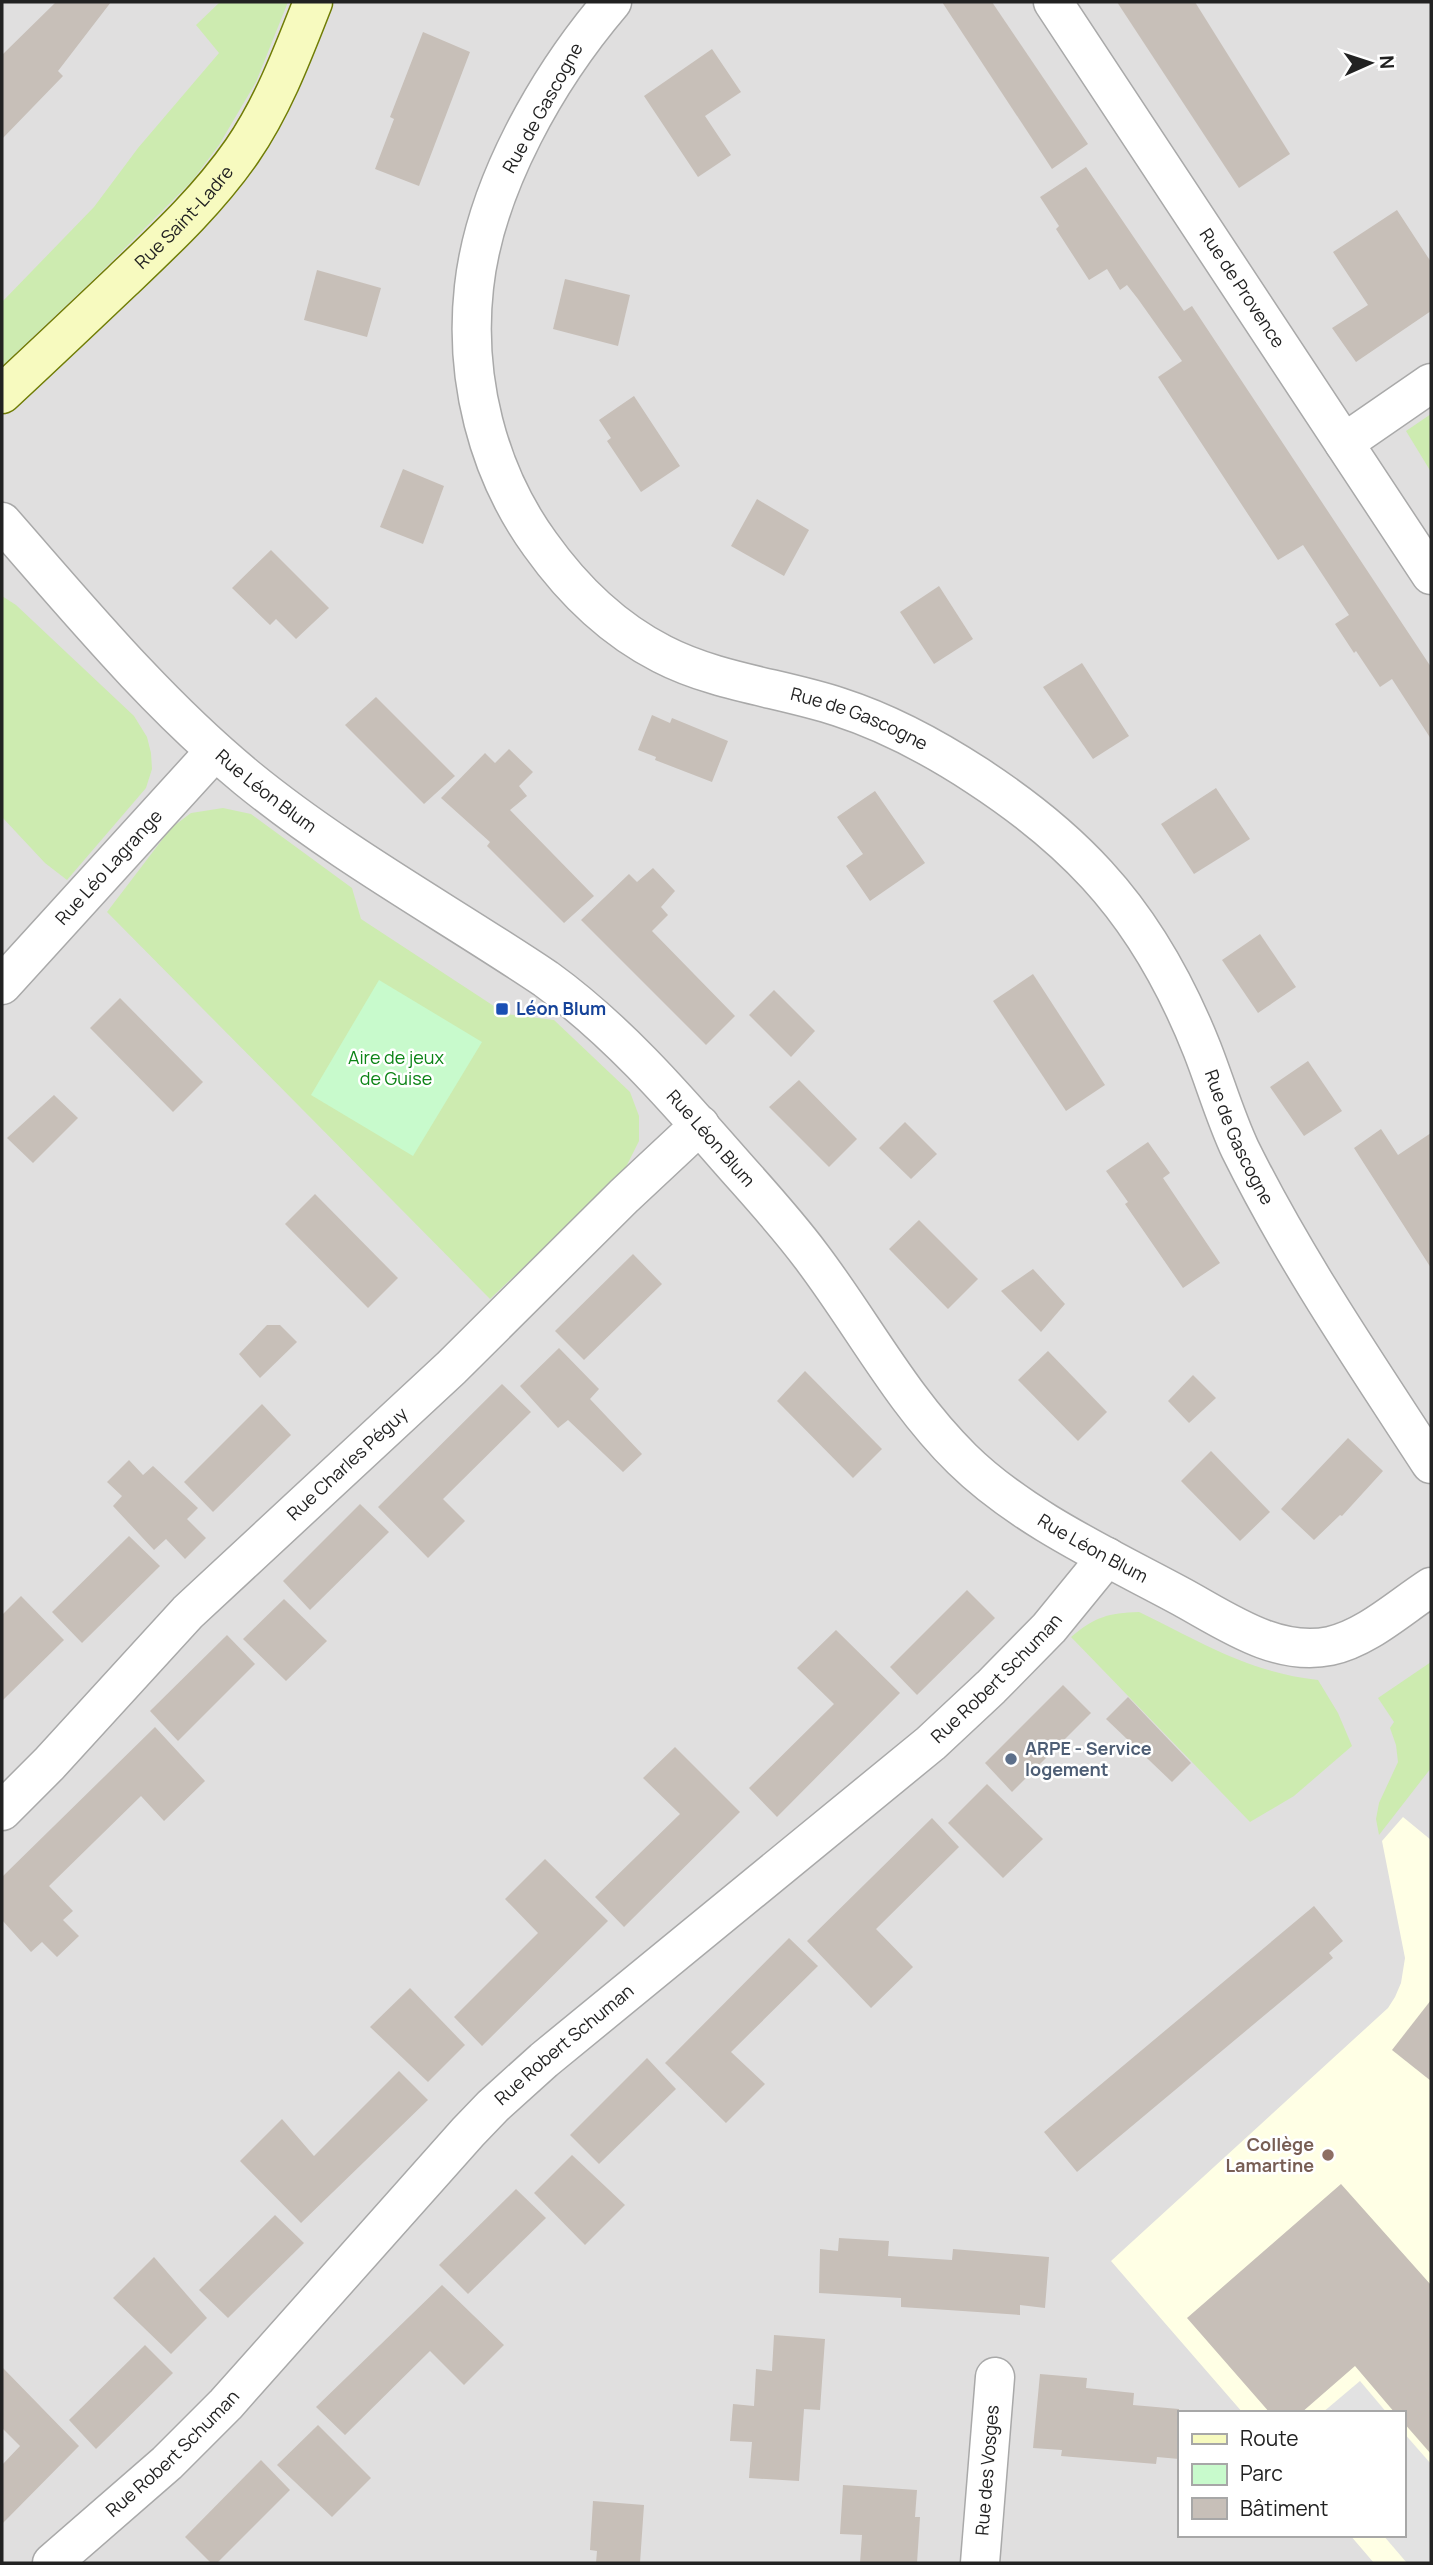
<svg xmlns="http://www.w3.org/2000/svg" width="1433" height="2565" viewBox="0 0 1433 2565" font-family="Manrope,sans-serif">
  <rect width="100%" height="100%" fill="#f2efe9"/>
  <path fill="#e0dfdf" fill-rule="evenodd" d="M 2,2 L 1431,2 L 1431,2563 L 2,2563 ZM 1179,2413 L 1403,2413 L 1403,2535 L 1179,2535 Z"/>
  <polygon fill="#ffffe5" points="1403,1817 1431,1840 1431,2563 1374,2563 1350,2535 1403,2535 1403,2413 1243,2413 1111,2261 1388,2008 1395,1997 1401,1983 1405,1958 1382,1841"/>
  <g fill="#cdebb0">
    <polygon points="220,2 288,2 256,82 219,145 192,181 97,276 2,366 2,302 94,207 138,148 219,53 196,25"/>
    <polygon points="1431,414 1431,472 1406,431"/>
    <polygon points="2,596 16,605 134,716 147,737 151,753 152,769 146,788 67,880 45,863 2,817"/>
    <polygon points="223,808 251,814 352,888 361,919 506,1014 554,1020 630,1092 639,1116 639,1141 623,1173 490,1299 107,912 171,828 191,813"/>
    <path d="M 1139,1612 C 1201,1642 1248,1672 1318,1680 L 1338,1713 L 1352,1746 L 1294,1796 L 1250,1822 L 1071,1637 C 1095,1617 1108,1613 1139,1612 Z"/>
    <polygon points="1431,1662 1431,1768 1379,1835 1376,1819 1379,1803 1398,1762 1396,1745 1390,1728 1394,1722 1378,1698"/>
  </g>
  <polygon fill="#c8facc" points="379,980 482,1042 413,1156 311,1095"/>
  <g fill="#e2e2e2">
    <polygon points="1360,2381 1387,2413 1322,2413"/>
    <polygon points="1403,2432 1431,2464 1431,2563 1407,2563 1383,2535 1403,2535"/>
  </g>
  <g fill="#c7bfb8">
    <polygon points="56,2 111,2 58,71 63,76 2,139 2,55"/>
    <polygon points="942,2 992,2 1088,144 1052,169"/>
    <polygon points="1117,2 1195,2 1290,154 1239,188"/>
    <polygon points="423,32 470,52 419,186 375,169 394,119 390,117"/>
    <polygon points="712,49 741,92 705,116 731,155 698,177 644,96"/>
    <polygon points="1086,167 1184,311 1192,306 1431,667 1431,739 1392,679 1380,687 1356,651 1354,653 1335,624 1349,615 1303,545 1278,560 1158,377 1182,361 1138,299 1127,285 1120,290 1107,269 1089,280 1056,229 1059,226 1040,197"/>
    <polygon points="1397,210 1431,262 1431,311 1356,362 1332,328 1368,305 1333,252"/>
    <polygon points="317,270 381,288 367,337 304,320"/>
    <polygon points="565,279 630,295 618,346 553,329"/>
    <polygon points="634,396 680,466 641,492 607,441 611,438 599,420"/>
    <polygon points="403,469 444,486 423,544 380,527"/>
    <polygon points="757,499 809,530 784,576 731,546"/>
    <polygon points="271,550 329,608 296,639 276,619 270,625 232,588"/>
    <polygon points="939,586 973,639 934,664 900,612"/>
    <polygon points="1082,663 1129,736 1093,759 1043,687"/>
    <polygon points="376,697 455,776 424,804 345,725"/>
    <polygon points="652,715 670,723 672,718 728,741 712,782 655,760 656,757 638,750"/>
    <polygon points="509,749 533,772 519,786 527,796 510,810 594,896 564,923 487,846 490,842 441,798 485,753 495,763"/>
    <polygon points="1216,788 1250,839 1194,874 1161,824"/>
    <polygon points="875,791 925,863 870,901 846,866 863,854 837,817"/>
    <polygon points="653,868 675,891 661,907 668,915 652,931 735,1016 706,1045 581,920 629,874 637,882"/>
    <polygon points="1260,934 1296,987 1258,1013 1222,960"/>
    <polygon points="1033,974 1105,1085 1066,1111 993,1001"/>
    <polygon points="774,990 815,1031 791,1057 749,1015"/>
    <polygon points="120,998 203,1082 173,1112 90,1028"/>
    <polygon points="1308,1061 1342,1111 1304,1136 1270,1087"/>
    <polygon points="799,1080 857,1139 829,1167 769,1107"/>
    <polygon points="54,1095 78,1118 33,1163 7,1138"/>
    <polygon points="905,1122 937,1154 911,1179 879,1148"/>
    <polygon points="1381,1129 1398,1155 1431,1133 1431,1268 1354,1148"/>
    <polygon points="1148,1142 1170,1173 1163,1178 1220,1263 1183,1288 1125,1204 1128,1202 1106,1171"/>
    <polygon points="315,1194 398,1278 368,1308 285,1224"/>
    <polygon points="919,1220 978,1279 948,1309 889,1249"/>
    <polygon points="633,1254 662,1284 584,1360 555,1331"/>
    <polygon points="1033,1269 1065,1304 1041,1332 1001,1291"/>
    <polygon points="267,1325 280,1325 297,1342 260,1378 239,1354"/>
    <polygon points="559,1348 599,1389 590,1399 642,1454 623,1472 568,1420 558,1428 520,1386"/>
    <polygon points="1048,1351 1107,1412 1078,1441 1018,1380"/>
    <polygon points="805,1371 882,1449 853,1478 777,1401"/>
    <polygon points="1193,1375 1216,1398 1189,1423 1168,1401"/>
    <polygon points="502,1384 531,1412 443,1499 465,1521 428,1558 378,1507"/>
    <polygon points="262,1404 291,1435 213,1512 184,1482"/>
    <polygon points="1348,1438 1383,1471 1342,1516 1340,1515 1314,1540 1281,1509"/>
    <polygon points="1211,1451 1270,1512 1240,1541 1181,1481"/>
    <polygon points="129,1460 143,1475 153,1466 198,1508 187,1519 206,1538 185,1559 166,1539 154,1550 113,1506 122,1496 107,1482"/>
    <polygon points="360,1504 389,1532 310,1610 283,1581"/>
    <polygon points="129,1536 160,1566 82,1643 52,1612"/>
    <polygon points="967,1590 995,1618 917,1695 890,1667"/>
    <polygon points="21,1596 64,1640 2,1701 2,1615"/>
    <polygon points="284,1599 327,1641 286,1681 243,1639"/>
    <polygon points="836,1630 900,1693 777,1817 749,1788 834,1704 797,1668"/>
    <polygon points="227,1635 255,1664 178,1741 150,1711"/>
    <polygon points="1063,1685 1091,1713 1012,1792 985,1763"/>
    <polygon points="1128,1697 1191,1763 1172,1782 1106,1719"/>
    <polygon points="155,1727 205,1781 164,1821 141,1796 49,1886 73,1911 63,1920 79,1936 57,1957 42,1942 31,1952 2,1920 2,1877"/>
    <polygon points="675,1747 740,1812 624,1927 595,1897 680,1814 643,1778"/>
    <polygon points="987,1784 1043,1839 1003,1878 948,1823"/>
    <polygon points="932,1818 959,1847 876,1929 913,1967 871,2008 807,1941"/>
    <polygon points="545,1859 608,1921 482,2046 454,2017 538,1933 505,1899"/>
    <polygon points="1314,1906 1343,1941 1329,1953 1333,1958 1077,2172 1044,2132"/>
    <polygon points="789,1938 818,1966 731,2052 765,2084 726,2123 665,2063"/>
    <polygon points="410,1988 465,2045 428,2082 370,2027"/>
    <polygon points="1431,2000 1431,2081 1392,2050"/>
    <polygon points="647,2058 676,2089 599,2164 570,2135"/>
    <polygon points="399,2071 428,2100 301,2223 240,2161 282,2119 314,2156"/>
    <polygon points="572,2155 625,2205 585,2245 534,2193"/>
    <polygon points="1341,2184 1431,2285 1431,2454 1403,2422 1403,2413 1395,2413 1355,2366 1301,2413 1270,2413 1187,2318"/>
    <polygon points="516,2189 546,2218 468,2294 439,2265"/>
    <polygon points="275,2215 304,2243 228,2318 199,2290"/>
    <polygon points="839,2238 889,2241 888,2256 952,2260 953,2249 1049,2257 1045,2308 1020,2305 1020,2315 948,2310 901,2307 901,2298 819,2293 820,2249 838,2251"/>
    <polygon points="154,2257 207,2318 171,2354 113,2298"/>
    <polygon points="442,2285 504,2345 464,2385 430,2351 345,2435 316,2407"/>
    <polygon points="774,2335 825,2339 820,2410 804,2409 799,2481 749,2478 752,2442 730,2441 733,2404 754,2406 756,2369 772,2371"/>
    <polygon points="145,2345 173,2373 96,2449 69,2420"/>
    <polygon points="2,2367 79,2446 2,2524 2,2465 20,2446 2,2428"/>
    <polygon points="1040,2374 1087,2378 1086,2388 1134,2393 1133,2405 1179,2409 1179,2459 1157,2457 1156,2464 1061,2456 1062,2450 1033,2448"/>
    <polygon points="318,2425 371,2478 332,2517 277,2465"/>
    <polygon points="261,2460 290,2490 217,2563 211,2563 185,2537"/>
    <polygon points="843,2485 917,2490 915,2517 920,2517 917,2563 860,2563 862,2535 840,2534"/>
    <polygon points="593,2501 644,2505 640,2563 596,2563 597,2551 590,2550"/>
  </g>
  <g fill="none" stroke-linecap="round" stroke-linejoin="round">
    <defs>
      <g id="street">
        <path id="s1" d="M 612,2 C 548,77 485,186 474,287 C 464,377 487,471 540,544 C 572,589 613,629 662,654 C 716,682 781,688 839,707 C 926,735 1035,807 1097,875 C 1143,925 1177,986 1202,1049 C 1215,1082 1225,1117 1240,1149 C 1295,1260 1364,1361 1431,1464"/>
        <path id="s2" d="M 1053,2 L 1431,575"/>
        <polyline points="1344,443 1431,383"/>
        <path id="s3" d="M 2,522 C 80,611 156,703 247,778 C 340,854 446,912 546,979 C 615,1029 671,1093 727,1157 C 755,1189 785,1221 811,1256 C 862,1323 901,1399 962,1459 C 1022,1518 1108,1557 1182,1597 C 1226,1621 1276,1657 1330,1646 C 1367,1638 1400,1607 1431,1587"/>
        <path id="s4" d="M 2,985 L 215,751"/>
        <path id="s5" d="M 2,1811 L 49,1764 L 188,1612 L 451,1368 L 624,1196 L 700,1125"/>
        <path id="s6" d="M 52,2563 L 167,2463 L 226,2404 L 468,2132 L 493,2106 L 544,2060 L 931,1743 L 991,1687 L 1049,1628 L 1107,1557"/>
        <path id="s7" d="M 980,2563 L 995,2377"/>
      </g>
      <g id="secondary">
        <path id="s8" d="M 2,394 C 42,357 82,319 122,281 C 165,240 208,200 242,151 C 273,106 293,53 313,2"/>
      </g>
    </defs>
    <use href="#street" stroke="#a9a9a9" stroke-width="41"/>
    <use href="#secondary" stroke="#707d05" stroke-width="41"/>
    <use href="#street" stroke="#fff" stroke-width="38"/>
    <use href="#secondary" stroke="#f7fabf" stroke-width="38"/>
  </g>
  <rect fill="#1a4fb4" stroke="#fff" stroke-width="2.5" x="495" y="1002" width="14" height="14" rx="3.5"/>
  <circle fill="#5c6f8a" stroke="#fff" stroke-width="2.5" cx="1011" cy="1759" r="7"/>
  <circle fill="#8d6e63" stroke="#fff" stroke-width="2.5" cx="1328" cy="2155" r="7"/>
  <g text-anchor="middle" stroke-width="5" stroke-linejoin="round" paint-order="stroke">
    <g font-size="18" fill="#222" stroke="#fff">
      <text transform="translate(543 108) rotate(-61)" y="6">Rue de Gascogne</text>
      <text dy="6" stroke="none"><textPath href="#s8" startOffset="254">Rue Saint-Ladre</textPath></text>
      <text dy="6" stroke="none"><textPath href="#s2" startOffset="343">Rue de Provence</textPath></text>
      <text dy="6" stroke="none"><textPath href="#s1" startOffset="966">Rue de Gascogne</textPath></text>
      <text dy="6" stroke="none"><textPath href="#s3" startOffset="378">Rue Léon Blum</textPath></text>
      <text dy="6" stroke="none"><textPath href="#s4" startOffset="159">Rue Léo Lagrange</textPath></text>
      <text dy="6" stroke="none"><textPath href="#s1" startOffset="1554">Rue de Gascogne</textPath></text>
      <text dy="6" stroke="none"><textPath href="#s3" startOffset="945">Rue Léon Blum</textPath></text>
      <text dy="6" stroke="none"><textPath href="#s5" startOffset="490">Rue Charles Péguy</textPath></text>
      <text dy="6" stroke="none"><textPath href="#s3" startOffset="1512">Rue Léon Blum</textPath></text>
      <text dy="6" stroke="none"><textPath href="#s6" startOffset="1297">Rue Robert Schuman</textPath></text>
      <text dy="6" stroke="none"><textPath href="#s6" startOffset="730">Rue Robert Schuman</textPath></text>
      <text dy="6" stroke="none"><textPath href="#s6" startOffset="163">Rue Robert Schuman</textPath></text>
      <text dy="6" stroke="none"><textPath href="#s7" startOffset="93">Rue des Vosges</textPath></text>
    </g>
    <g font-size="18" font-weight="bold" fill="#164399" stroke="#fff" text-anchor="start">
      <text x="516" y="1015">Léon Blum</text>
    </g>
    <g font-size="18" fill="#0c8416" stroke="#fff">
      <text x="396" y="1064">Aire de jeux<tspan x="396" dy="21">de Guise</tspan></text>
    </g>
    <g font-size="18" font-weight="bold" fill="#4e5e75" stroke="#fff" text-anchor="start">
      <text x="1025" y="1755">ARPE - Service<tspan x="1025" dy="21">logement</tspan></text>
    </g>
    <g font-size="18" font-weight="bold" fill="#785e54" stroke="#fff" text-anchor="end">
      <text x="1314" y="2151">Collège<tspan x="1314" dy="21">Lamartine</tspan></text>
    </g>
  </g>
  <rect width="1433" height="2565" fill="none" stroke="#222222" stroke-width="7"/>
  <rect x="1178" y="2411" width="228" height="126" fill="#ffffff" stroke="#a7a7a7" stroke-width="2"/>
  <rect x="1192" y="2434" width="35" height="10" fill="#f7fabf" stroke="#a7a7a7" stroke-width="2"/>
  <text x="1240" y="2446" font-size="21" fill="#222222">Route</text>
  <rect x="1192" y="2464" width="35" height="21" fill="#c8facc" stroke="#a7a7a7" stroke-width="2"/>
  <text x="1240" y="2481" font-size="21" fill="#222222">Parc</text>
  <rect x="1192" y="2498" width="35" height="21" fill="#c7bfb8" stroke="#a7a7a7" stroke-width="2"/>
  <text x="1240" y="2516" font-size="21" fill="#222222">Bâtiment</text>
  <g transform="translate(1370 63) rotate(87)" stroke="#ffffff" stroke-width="5" paint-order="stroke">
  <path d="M0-5L12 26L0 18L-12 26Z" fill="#222222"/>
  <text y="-10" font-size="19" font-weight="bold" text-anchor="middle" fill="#222222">N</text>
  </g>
</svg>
